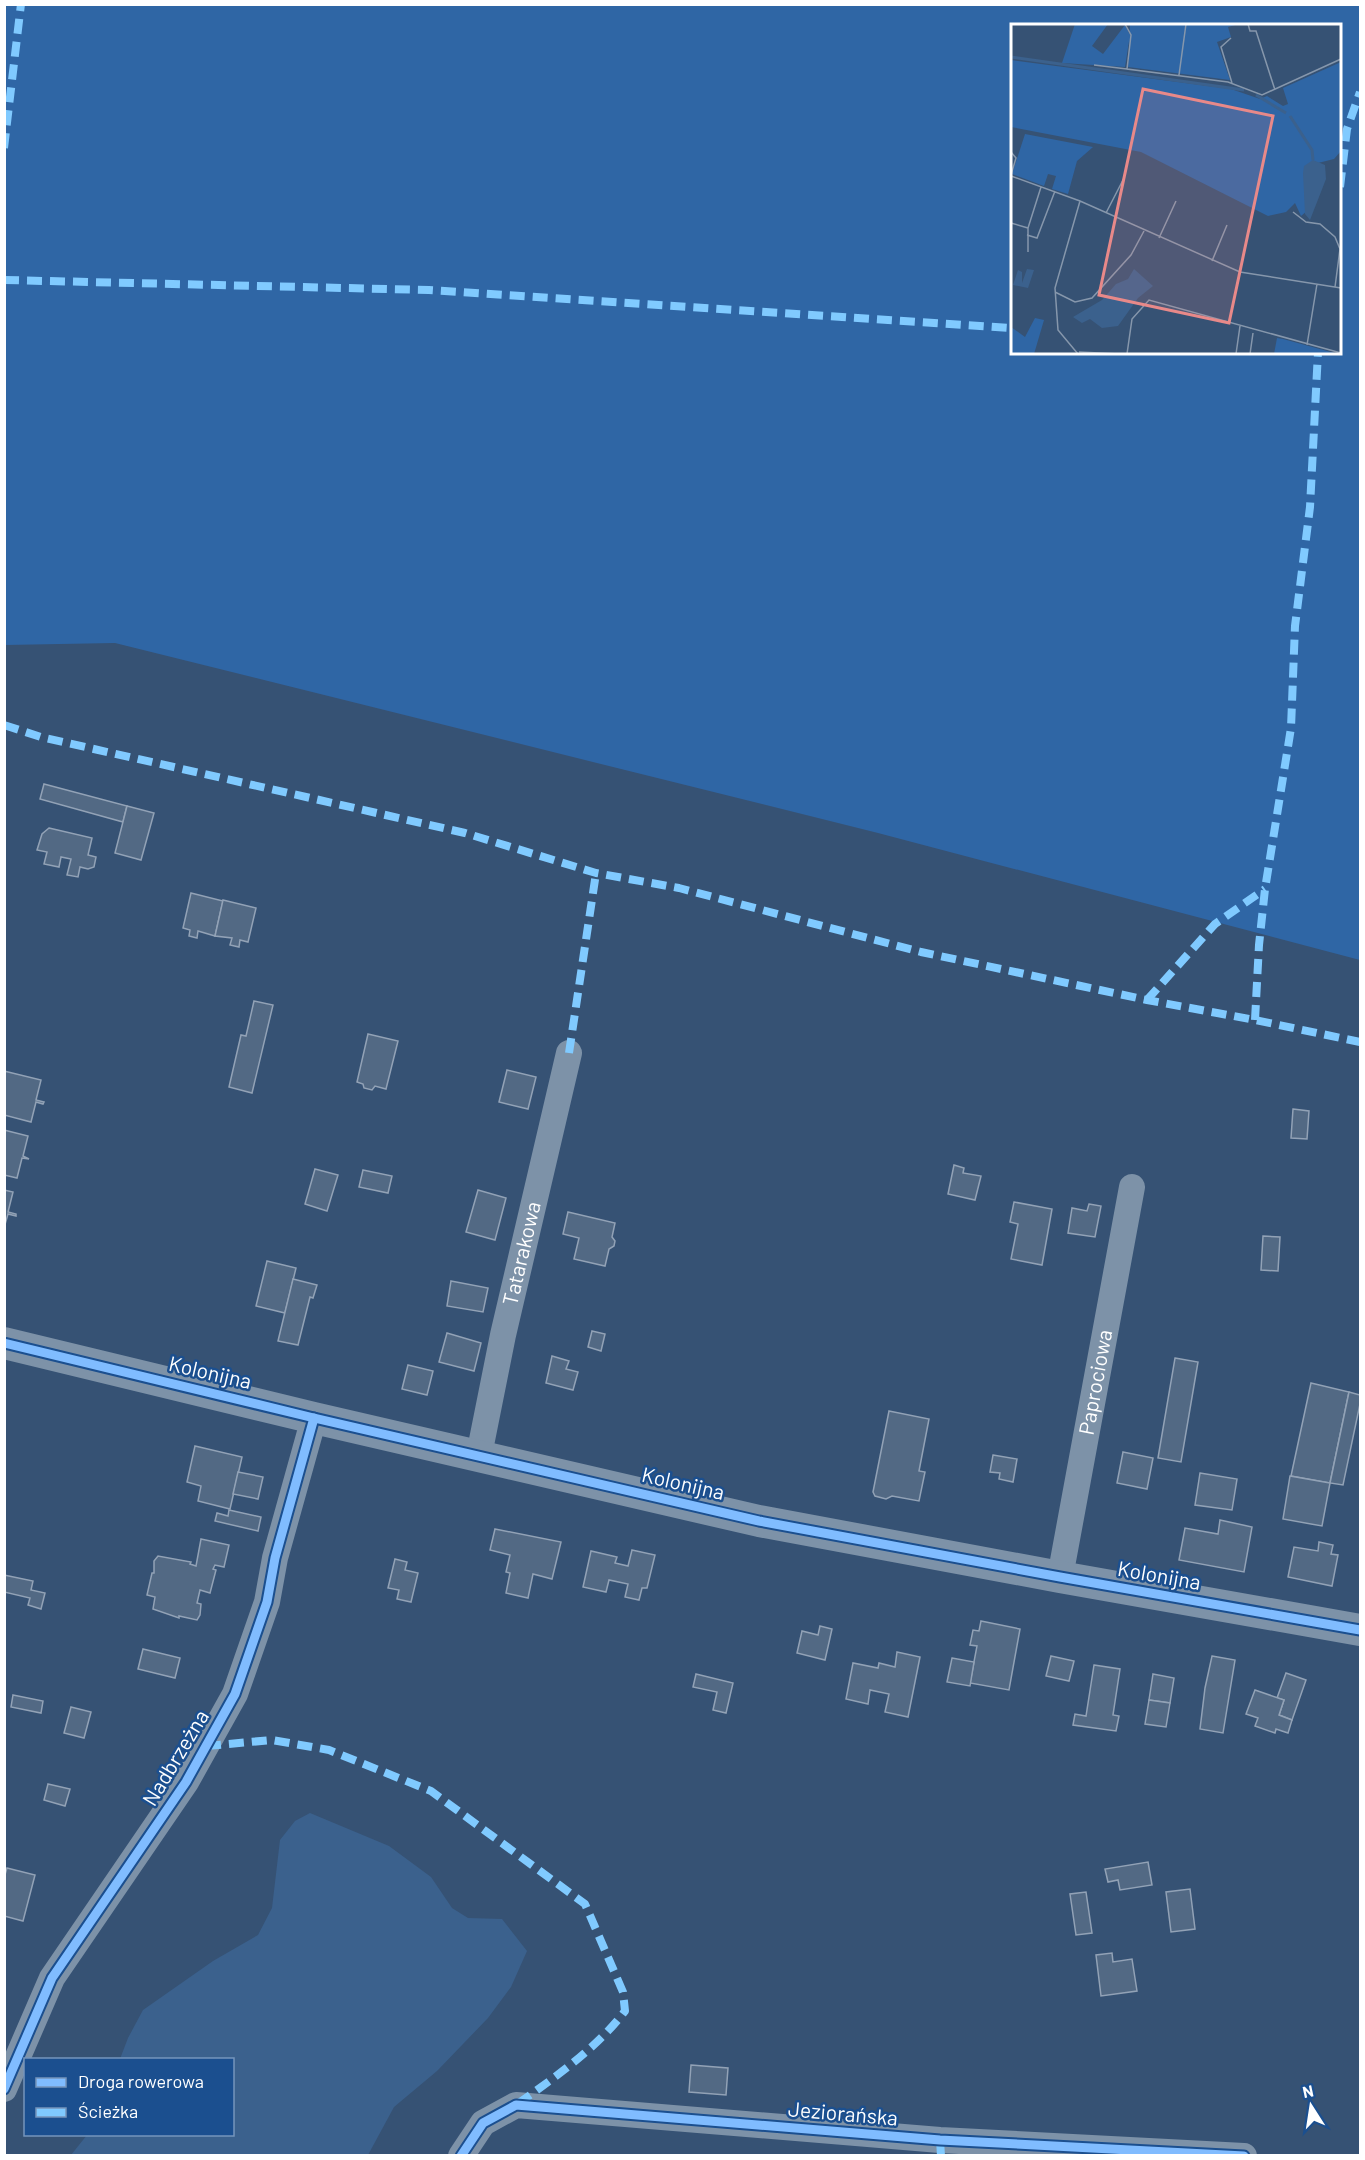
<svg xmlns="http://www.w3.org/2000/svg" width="1365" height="2160" viewBox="0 0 1365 2160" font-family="Barlow,sans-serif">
  <rect width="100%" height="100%" fill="#365274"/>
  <path fill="#2f66a5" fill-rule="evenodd" d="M 4,5 L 1360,5 L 1360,960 L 878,833 L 115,643 L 5,645 ZM 1012,26 L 1340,26 L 1340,352 L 1012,352 Z"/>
  <polygon fill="#3b618d" points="310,1813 389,1846 431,1877 452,1908 468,1918 502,1919 527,1951 511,1987 488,2018 437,2071 394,2107 368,2155 71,2155 87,2135 232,2134 232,2060 120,2059 128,2038 143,2010 213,1961 258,1935 272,1908 280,1840 295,1821"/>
  <g fill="#526984" stroke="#92a2b6" stroke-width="1.5">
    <polygon points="44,784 127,806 123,822 40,799"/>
    <polygon points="127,806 154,813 141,860 115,853"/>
    <polygon points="49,828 92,838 88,855 96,857 94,867 88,869 80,867 78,877 67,875 71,859 61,857 59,867 44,864 47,852 37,850 42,834"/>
    <polygon points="191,893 223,901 215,936 198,931 197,938 189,936 190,930 183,928"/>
    <polygon points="223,900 256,908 248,942 240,940 239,947 230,945 232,938 215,936"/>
    <polygon points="254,1001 273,1005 252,1093 229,1087 241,1035 246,1036"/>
    <polygon points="368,1034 398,1041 386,1089 375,1086 372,1090 364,1088 363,1084 357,1082"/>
    <polygon points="507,1070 536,1077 528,1109 499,1102"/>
    <polygon points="4,1071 41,1080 36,1100 44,1102 43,1104 36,1102 31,1122 4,1115"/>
    <polygon points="1293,1109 1309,1111 1307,1139 1291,1138"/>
    <polygon points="4,1130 28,1136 23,1156 29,1159 22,1158 17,1178 4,1175"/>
    <polygon points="954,1165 964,1168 963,1173 981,1176 975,1200 948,1194"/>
    <polygon points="315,1169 338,1175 327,1211 305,1204"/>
    <polygon points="363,1170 392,1176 388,1193 359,1187"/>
    <polygon points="4,1190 13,1192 8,1212 16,1214 16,1216 8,1214 4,1228"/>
    <polygon points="478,1190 506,1198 495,1240 466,1232"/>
    <polygon points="1014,1202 1052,1209 1042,1265 1011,1259 1018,1224 1010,1222"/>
    <polygon points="1089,1204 1101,1206 1095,1237 1068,1233 1072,1208 1087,1211"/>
    <polygon points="568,1212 615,1223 612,1237 615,1241 614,1246 609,1249 605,1266 574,1259 579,1238 563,1234"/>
    <polygon points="1263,1236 1280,1237 1278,1271 1261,1270"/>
    <polygon points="267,1261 296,1268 285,1313 256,1306"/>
    <polygon points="293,1279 317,1285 313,1298 310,1297 298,1345 278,1341"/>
    <polygon points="451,1281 488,1288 483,1312 447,1306"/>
    <polygon points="592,1331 605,1334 601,1351 588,1347"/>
    <polygon points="447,1333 481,1343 474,1371 439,1362"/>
    <polygon points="552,1356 569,1361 566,1369 578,1372 573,1390 546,1383"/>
    <polygon points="1175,1358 1198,1362 1181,1462 1158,1458"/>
    <polygon points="408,1365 433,1371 427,1395 402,1389"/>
    <polygon points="1311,1383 1349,1392 1330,1483 1291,1476"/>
    <polygon points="1349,1392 1360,1395 1360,1404 1343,1485 1330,1483"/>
    <polygon points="889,1411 929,1419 919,1471 925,1472 919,1501 892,1496 886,1499 875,1496 873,1492"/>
    <polygon points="195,1446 242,1457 230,1509 198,1501 201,1486 187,1482"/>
    <polygon points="1123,1452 1153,1458 1147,1489 1117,1483"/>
    <polygon points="993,1455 1017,1459 1013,1482 999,1479 1000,1473 990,1472"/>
    <polygon points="238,1472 263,1477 258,1499 233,1494"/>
    <polygon points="1200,1473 1237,1479 1232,1510 1195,1505"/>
    <polygon points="1290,1476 1330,1483 1322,1526 1283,1519"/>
    <polygon points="229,1510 261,1517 258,1531 215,1521 217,1513 228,1516"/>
    <polygon points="1220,1520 1252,1527 1244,1572 1179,1560 1185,1528 1218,1534"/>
    <polygon points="495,1529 561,1542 552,1579 533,1574 528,1598 506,1593 510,1573 506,1572 510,1555 490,1550"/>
    <polygon points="201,1539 229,1545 224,1567 215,1565 213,1569 216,1570 210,1593 200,1590 197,1603 201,1604 200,1615 197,1620 179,1616 179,1618 153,1609 155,1597 147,1595 152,1573 154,1573 154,1561 158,1556 191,1562 190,1564 196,1566"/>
    <polygon points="1319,1542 1333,1545 1331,1554 1338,1555 1332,1586 1288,1577 1294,1547 1318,1551"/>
    <polygon points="632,1550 655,1555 647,1588 642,1588 639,1600 625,1597 628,1584 609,1580 606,1592 583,1587 591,1551 617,1557 615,1563 628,1566"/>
    <polygon points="395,1559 407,1562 405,1570 418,1573 411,1602 397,1599 399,1590 388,1588"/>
    <polygon points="4,1575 33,1581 31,1590 45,1593 41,1609 28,1605 30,1598 4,1592"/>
    <polygon points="981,1621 1020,1629 1009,1690 970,1683 977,1646 970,1645 973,1630 979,1631"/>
    <polygon points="820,1626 832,1629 825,1660 797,1653 802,1631 818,1635"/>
    <polygon points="143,1649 180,1658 175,1678 138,1669"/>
    <polygon points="897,1652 920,1657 908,1717 885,1712 889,1694 870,1690 868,1704 846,1699 853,1663 878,1668 879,1663 895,1667"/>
    <polygon points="1051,1656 1074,1661 1069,1681 1046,1676"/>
    <polygon points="1212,1656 1235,1660 1223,1733 1200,1729 1205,1688"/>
    <polygon points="952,1658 974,1662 970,1686 947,1682"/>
    <polygon points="1094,1665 1120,1669 1113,1715 1119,1716 1116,1731 1073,1725 1075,1714 1086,1716"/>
    <polygon points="1286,1673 1306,1680 1292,1720 1279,1715 1284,1700 1277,1698"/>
    <polygon points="696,1674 733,1683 726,1713 713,1710 717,1692 693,1687"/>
    <polygon points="1153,1674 1174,1678 1170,1703 1149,1700"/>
    <polygon points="1255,1690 1284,1700 1279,1715 1292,1720 1288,1733 1276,1729 1275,1733 1255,1726 1258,1718 1246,1714"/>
    <polygon points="13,1695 43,1701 41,1713 11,1707"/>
    <polygon points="1149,1700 1170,1703 1166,1727 1145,1724"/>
    <polygon points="71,1707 91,1712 84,1738 64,1733"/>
    <polygon points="48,1784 70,1789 65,1806 44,1800"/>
    <polygon points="1148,1862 1152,1885 1120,1890 1118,1880 1108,1882 1105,1869"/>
    <polygon points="7,1868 35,1875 23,1921 4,1916 4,1878"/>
    <polygon points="1190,1889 1195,1929 1171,1932 1166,1892"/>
    <polygon points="1086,1892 1092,1933 1076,1935 1070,1894"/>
    <polygon points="1112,1953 1113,1962 1132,1959 1137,1991 1101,1996 1096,1955"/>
    <polygon points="691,2065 728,2068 726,2095 689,2092"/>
  </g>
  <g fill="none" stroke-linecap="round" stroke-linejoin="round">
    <g stroke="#7d92a8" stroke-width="26">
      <path id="s1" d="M 479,1455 L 503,1335 L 569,1053"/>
      <path id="s2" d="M 1060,1577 L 1132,1187"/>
      <polyline points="4,2089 52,1978 186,1782 235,1694 267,1602 275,1558 314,1418"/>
      <polyline points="461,2156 483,2123 516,2105 940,2140 1244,2156"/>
    </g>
    <polyline stroke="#7d92a8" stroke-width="32" points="4,1343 314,1418 759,1521 1060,1577 1360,1630"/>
    <g stroke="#80caff" stroke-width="8" stroke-dasharray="15 8" stroke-linecap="butt">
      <polyline points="4,148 21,4"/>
      <polyline points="1340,187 1347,129 1360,92"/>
      <polyline points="4,280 429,290 1012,328"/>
      <polyline points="4,725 41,737 465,833 596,873 679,888 921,952 1147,1000 1255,1020 1360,1042"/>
      <polyline points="1147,1000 1215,924 1265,889"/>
      <polyline points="1255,1020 1259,945 1265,889 1291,728 1295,626 1310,507 1318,352"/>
      <polyline points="569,1053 596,873"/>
      <path d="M 206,1746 L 272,1740 L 329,1750 L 431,1791 L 585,1904 L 623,1992 L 625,2011 C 596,2049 554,2078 516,2105"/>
      <polyline points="940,2140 941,2156"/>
    </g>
    <defs>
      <g id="cycleway">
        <polyline points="4,1343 314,1418 759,1521 1060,1577 1360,1630"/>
        <polyline points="4,2089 52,1978 186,1782 235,1694 267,1602 275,1558 314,1418"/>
        <polyline points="461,2156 483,2123 516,2105 940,2140 1244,2156"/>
      </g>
    </defs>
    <use href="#cycleway" stroke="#1b4f8f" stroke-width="13"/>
    <use href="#cycleway" stroke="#80bcff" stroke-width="9"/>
  </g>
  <g text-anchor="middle" stroke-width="5" stroke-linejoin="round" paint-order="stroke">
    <g font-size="21" fill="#fff" stroke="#1b4f8f">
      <text dy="7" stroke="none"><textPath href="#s1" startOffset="206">Tatarakowa</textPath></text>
      <text transform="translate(210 1373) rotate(13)" y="7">Kolonijna</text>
      <text dy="7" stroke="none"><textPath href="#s2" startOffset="198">Paprociowa</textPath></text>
      <text transform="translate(683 1484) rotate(13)" y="7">Kolonijna</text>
      <text transform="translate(1159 1576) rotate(10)" y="7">Kolonijna</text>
      <text transform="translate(176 1758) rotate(-59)" y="7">Nadbrzeżna</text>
      <text transform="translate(843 2114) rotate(5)" y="7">Jeziorańska</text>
    </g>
  </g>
  <g transform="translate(1011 24)">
    <rect width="330" height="330" fill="#365274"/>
    <path d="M 64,0 L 97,0 L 81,22 L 92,30 L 114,1 L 119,11 L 114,43 L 51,39 ZM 119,0 L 228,0 L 217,3 L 220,13 L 206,18 L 219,56 L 117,43 ZM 0,36 L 220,65 L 249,75 L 256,72 L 272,82 L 277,80 L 272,64 L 330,38 L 330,127 L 323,135 L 307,139 L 294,156 L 296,187 L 290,192 L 284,179 L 275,188 L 257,192 L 130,128 L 0,103 ZM 14,110 L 82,123 L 66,137 L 57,170 L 41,165 L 45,152 L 37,150 L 33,162 L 1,150 ZM 24,294 L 33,296 L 23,330 L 0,330 L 0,303 L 14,313 ZM 266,314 L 272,315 L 327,330 L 263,330 Z" fill="#2f66a5"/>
    <path d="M 302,136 L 314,141 L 315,155 L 299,196 L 294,190 L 292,149 L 293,142 ZM 16,245 L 23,246 L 17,264 L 2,261 L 7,246 L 11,248 L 11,259 ZM 123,245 L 142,262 L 127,274 L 107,302 L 91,304 L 79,295 L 71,299 L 62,293 L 91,276 L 105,260 L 117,255 Z" fill="#3b618d"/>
    <path fill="none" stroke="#3b618d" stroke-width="3" d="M 0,33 L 233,66M 245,71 L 275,89M 279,92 L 301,126 L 302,136"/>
    <path fill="none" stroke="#8697ac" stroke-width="1.5" d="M 114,0 L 120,11 L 116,45 L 217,58 L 251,71 L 330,35M 237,0 L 239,7 L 245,7 L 264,66M 220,14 L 210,23 L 221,59M 83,41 L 116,45M 168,51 L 175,0M 0,128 L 5,134 L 0,151M 0,152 L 69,177 L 229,248 L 330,264M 282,188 L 295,198 L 309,200 L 324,213 L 329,225 L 324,263M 95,189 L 113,154M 0,199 L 17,204 L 30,163M 16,211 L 26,214 L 44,167M 148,214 L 165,177M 17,228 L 17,204M 201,237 L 216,201M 44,268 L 64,278 L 81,274 L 120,231 L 133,207M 296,321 L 306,260M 68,328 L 109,330M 67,330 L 47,306 L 44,264 L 69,177M 116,330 L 121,295 L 138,276 L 330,329M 225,330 L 229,302M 239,330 L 242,309"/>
    <path fill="#e88989" fill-opacity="0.15" stroke="#e88989" stroke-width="3" d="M 132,65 L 262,92 L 218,299 L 88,271 Z"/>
    <rect width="330" height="330" fill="none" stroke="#fff" stroke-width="3"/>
  </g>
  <rect width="1365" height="2160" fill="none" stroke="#ffffff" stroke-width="12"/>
  <rect x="24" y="2058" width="210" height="78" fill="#1b4f8f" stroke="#7695bc" stroke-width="1.5"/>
  <rect x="36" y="2078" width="30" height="9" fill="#80bcff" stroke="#7695bc" stroke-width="1.5"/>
  <text x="78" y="2088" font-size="18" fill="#ffffff">Droga rowerowa</text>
  <rect x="36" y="2108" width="30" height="9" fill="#80caff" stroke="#7695bc" stroke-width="1.5"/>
  <text x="78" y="2118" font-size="18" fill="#ffffff">Ścieżka</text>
  <g transform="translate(1311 2106) rotate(348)" stroke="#1b4f8f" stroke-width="4.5" paint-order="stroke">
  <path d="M0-4.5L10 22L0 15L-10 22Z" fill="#ffffff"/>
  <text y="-9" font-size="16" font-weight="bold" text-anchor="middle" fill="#ffffff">N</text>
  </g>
</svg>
